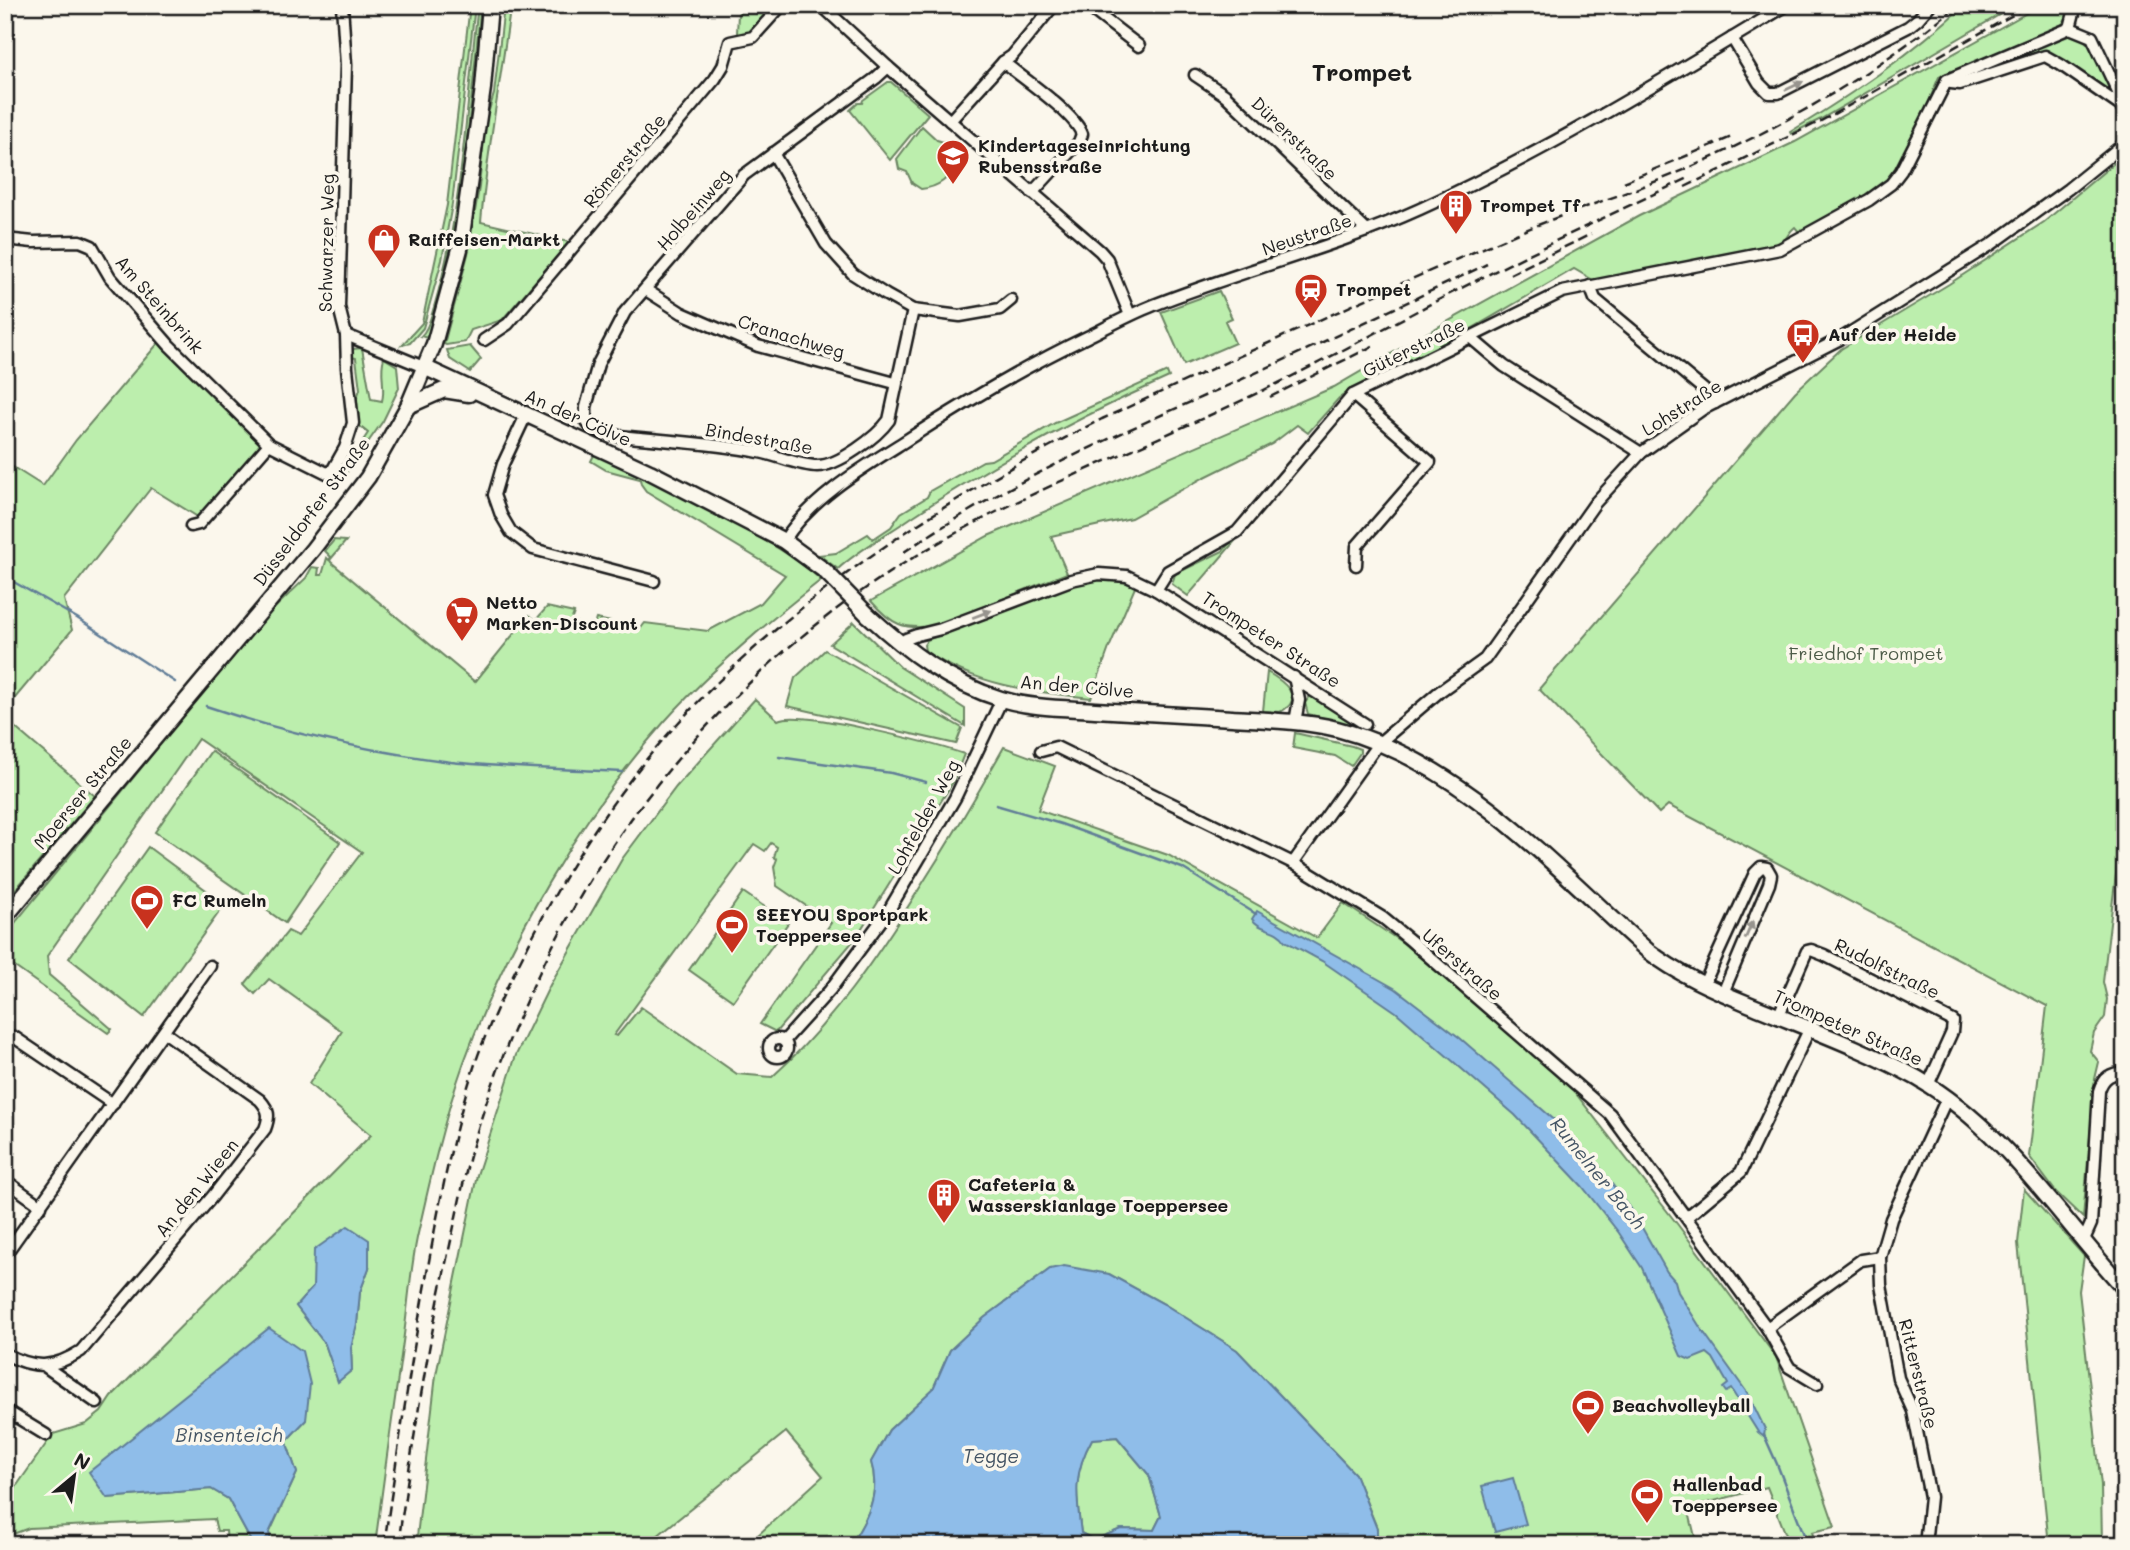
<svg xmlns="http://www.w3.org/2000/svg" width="2130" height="1550" viewBox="0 0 2130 1550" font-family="Mali,sans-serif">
  <rect width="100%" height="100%" fill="#fbf7ec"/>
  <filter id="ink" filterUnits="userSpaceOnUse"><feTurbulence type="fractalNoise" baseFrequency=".0143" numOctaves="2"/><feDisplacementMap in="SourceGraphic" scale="14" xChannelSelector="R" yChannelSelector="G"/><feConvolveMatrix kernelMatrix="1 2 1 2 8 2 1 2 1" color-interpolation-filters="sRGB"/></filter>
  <g filter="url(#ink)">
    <g fill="#bceead" stroke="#6c8564" stroke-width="2" fill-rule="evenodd">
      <polygon points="470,5 475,5 452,204 442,260 423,328 410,343 402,345 422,323 447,205"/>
      <path d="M 478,5 L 481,5 C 469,117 463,231 427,338 L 421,336 C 429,328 431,316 434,307 C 463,210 466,105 478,5 Z"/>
      <path d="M 507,5 L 516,5 L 514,9 L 510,9 C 501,80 487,151 481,222 L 569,242 L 502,320 L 471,330 L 465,342 L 446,345 L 444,344 L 468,254 L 479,187 L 485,123 L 494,94 L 503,15 Z"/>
      <polygon points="745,5 773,5 748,34 741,36 737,33 738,14"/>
      <path d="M 1964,5 L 2016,5 L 1821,119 L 1791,134 L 1790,132 C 1852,94 1911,55 1964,5 Z"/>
      <path d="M 2041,5 L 2069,5 L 2069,13 L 2062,25 L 1939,77 C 1925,109 1910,158 1884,183 C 1862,203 1826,218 1800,233 L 1795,227 C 1787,233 1787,241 1777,247 L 1637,276 L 1593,280 L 1574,269 L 1459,336 L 1362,384 L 1339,398 L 1308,433 L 1297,425 L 1272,444 L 1203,478 L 1131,518 L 1051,536 L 1067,573 L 935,626 C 903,630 892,625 871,601 L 988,536 L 1334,387 L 1425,334 L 1639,216 L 1795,142 Z"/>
      <path d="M 2073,32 C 2092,40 2109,78 2113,96 L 2050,54 L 1955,80 Z"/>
      <polygon points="888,82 891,82 928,114 890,160 850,110 858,103 862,103 863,100"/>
      <path d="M 922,126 L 937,140 L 950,144 C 951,149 954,156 954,161 C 954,178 936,188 921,189 L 912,183 L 907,172 L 899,169 L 897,159 Z"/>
      <polygon points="2125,154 2125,799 2103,982 2107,999 2105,1017 2094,1033 2090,1051 2099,1062 2095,1079 2083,1218 2056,1192 2029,1156 2047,1006 1668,805 1659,813 1539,689 1795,392 1841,349 1949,284 2044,222"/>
      <polygon points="1219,291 1232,318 1225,321 1235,343 1184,365 1161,312"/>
      <polygon points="160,341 262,443 263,446 261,445 201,519 151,488 64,599 72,630 5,710 5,462 43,486 76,440"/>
      <polygon points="470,346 481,359 470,372 450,359 447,350"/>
      <path d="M 362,348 L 371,399 L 382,401 C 386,386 379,372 384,358 L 397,366 L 399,388 L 383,421 L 337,486 L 335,483 L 368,433 L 357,424 L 357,398 L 360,389 L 356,358 L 351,357 L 353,349 Z"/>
      <path d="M 1167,372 L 1169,377 C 1076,418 997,461 912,517 C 888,534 860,549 838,569 L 819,555 L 836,553 L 868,534 L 873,539 L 891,527 L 901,513 L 927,497 L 930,491 L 983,461 L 991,460 L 1055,423 Z"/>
      <path d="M 594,455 C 629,465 659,485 691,502 C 735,525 784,546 821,580 C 766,623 712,669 665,721 C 578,819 509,939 464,1062 C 444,1118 430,1180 417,1238 C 410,1272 408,1308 403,1342 C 393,1410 384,1477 375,1545 L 273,1545 L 269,1534 L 297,1473 L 286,1441 L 306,1420 L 107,1498 L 211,1489 L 228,1499 L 253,1545 L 227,1545 L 226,1531 L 217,1531 L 214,1519 L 29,1528 L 5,1537 L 6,1501 L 53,1434 L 86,1424 L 101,1412 L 111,1397 L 371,1135 L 309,1084 L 342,1031 L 269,979 L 255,994 L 245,984 L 288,931 L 298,936 L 362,852 L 198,739 L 47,956 L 49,975 L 112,1029 L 108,1033 L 5,960 L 5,935 L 261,621 L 306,578 L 312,567 L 319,568 L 318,575 L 322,575 L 327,558 L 329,560 L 331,557 L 325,551 L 334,540 L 346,541 L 330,560 L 331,562 L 475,682 L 529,615 L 536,620 L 547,607 L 574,613 L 571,621 L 593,628 L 596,619 L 641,628 L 645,623 L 708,631 L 761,603 L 785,575 L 646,491 L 641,484 L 640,479 L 606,470 L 591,461 ZM 369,1268 L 360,1292 L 357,1324 L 351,1348 L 352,1370 L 338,1381 L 325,1344 L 296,1306 L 313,1287 Z"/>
      <polygon points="1232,540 1235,541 1188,596 1172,584 1175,574 1223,551"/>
      <path d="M 1109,579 L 1136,585 L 1109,648 L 1091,698 C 1032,692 975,685 925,651 L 924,645 L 927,640 L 1066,586 L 1088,580 Z"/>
      <polygon points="854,622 900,667 965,709 965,726 830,644"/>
      <polygon points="825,650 962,728 956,744 787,706 795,678"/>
      <path d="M 1267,672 C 1281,680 1308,698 1280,712 L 1263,711 Z"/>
      <polygon points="1311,695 1317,696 1355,722 1355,726 1308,714 1305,703"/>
      <path d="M 755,699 L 778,720 C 801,709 934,744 964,754 L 953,782 L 855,939 L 776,1032 L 760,1024 L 831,923 L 777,886 L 774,867 L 777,859 L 774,857 L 777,847 L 771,843 L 765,851 L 754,844 L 614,1035 L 617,1036 L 641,1007 L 737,1074 L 772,1077 C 832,1023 877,957 919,889 C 949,842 977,795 1004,747 L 1055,766 L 1038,810 L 1168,855 L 1317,938 L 1343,903 L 1403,943 L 1566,1081 L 1678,1225 L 1776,1357 L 1835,1527 L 1812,1532 L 1816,1545 L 1790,1545 L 1767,1487 L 1688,1508 L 1697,1545 L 1377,1545 L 1377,1528 L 1355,1474 L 1237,1350 L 1164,1304 L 1109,1274 L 1050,1269 L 984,1318 L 950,1350 L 933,1389 L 889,1430 L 871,1462 C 881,1493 867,1520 850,1545 L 747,1545 L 823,1476 L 786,1432 L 646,1545 L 416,1545 L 436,1375 L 477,1175 L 516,1055 L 550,985 L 622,859 L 676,787 Z"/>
      <polygon points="5,719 95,796 9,897 5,897"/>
      <polygon points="1295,733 1352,746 1360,749 1360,753 1351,766 1335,756 1293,748"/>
      <polygon points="211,751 340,842 285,923 155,832"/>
      <polygon points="148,847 225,904 144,1017 69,958"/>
      <polygon points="743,892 788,923 733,1001 689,970"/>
      <polygon points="2024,1189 2084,1256 2079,1291 2101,1485 2102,1545 2049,1545 2018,1243"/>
      <path d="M 1117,1437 L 1149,1475 L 1161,1516 L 1154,1530 L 1121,1529 L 1094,1540 L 1081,1533 C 1076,1494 1072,1475 1092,1439 Z"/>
    </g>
    <g fill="#8fbde9" stroke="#617d97" stroke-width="2" fill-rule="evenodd">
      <path d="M 1257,911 L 1396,989 L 1460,1038 L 1566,1130 L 1598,1165 L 1636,1217 L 1667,1272 L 1675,1281 L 1678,1292 L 1700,1327 L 1748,1394 L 1765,1429 L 1764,1437 L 1758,1432 L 1731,1389 L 1726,1392 L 1723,1388 L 1728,1384 L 1713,1358 L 1707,1353 L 1690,1360 L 1681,1356 L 1642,1268 L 1619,1233 L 1582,1186 L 1515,1115 L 1396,1012 L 1322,961 L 1285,941 C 1277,928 1260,931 1252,919 Z"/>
      <polygon points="348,1226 369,1240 369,1268 360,1292 357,1324 351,1348 352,1370 338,1382 325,1344 296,1306 313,1287 314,1250"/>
      <path d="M 1064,1266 L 1109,1274 L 1164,1304 L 1237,1350 L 1355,1474 L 1377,1529 L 1377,1545 L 850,1545 C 867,1520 881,1493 871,1462 L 889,1430 L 933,1389 L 950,1350 L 984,1318 L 1050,1269 ZM 1117,1437 L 1149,1475 L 1161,1516 L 1154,1530 L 1121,1529 L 1094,1540 L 1081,1533 C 1076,1495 1073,1473 1092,1439 Z"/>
      <polygon points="269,1328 302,1351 310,1384 306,1420 286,1441 297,1473 269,1533 273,1545 253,1545 228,1499 211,1489 107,1498 89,1472"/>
      <polygon points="1513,1478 1526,1524 1495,1532 1482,1486"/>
    </g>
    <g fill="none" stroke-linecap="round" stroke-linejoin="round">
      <g stroke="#617d97" stroke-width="2.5">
        <polyline points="5,577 77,618 175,682"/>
        <path d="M 206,706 C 286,733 367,751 451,762 C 508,768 566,769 622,772"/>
        <polyline points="779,757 891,773 926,782"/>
        <polyline points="996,805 1061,824 1182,868 1256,914"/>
        <polyline points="1764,1435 1777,1464 1808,1545"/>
      </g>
      <defs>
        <g id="street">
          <polyline points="821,5 888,67 1100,251 1107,259 1130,315"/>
          <polyline points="1086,5 1139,46"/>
          <polyline points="2070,28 2092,37 2125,107"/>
          <polyline points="2070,28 2076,5"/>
          <polyline points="1732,38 1759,83 1769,93 1778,93 1908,27 1918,19 1930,5"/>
          <path d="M 1003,62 C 1023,78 1074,113 1082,134 L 1079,142 L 1032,193"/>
          <path d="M 888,67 L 876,78 L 744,175 L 625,312 L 598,364 L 586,407 L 586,421 L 590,426 L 599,431 L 619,436 C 665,441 713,443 759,452 C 776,455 800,466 817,466 C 838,466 877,437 889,420 L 913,310"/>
          <polyline points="1195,75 1225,95 1367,231"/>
          <polyline points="1947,80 1951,83 1960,84 2045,56 2061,65 2125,109"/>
          <polyline points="950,121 1003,62 1012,56 1054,5"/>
          <polyline points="773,153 826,244 853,274 886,295 913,310 960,316 1000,309 1011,300"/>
          <polyline points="5,239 33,242 80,241 92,246 110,277 169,345 269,444 327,473 332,471 345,448 353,423 347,368 346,335 339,307 346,65 342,5"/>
          <polyline points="1590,286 1595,299 1709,394 1715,403"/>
          <polyline points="646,290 682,313 758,346 895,383"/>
          <polyline points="346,335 426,368"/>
          <polyline points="1471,338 1504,366 1641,453"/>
          <polyline points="484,340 508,324 715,79 723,66 730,42 753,37 782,5"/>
          <polyline points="1353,395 1430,462 1357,546 1356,565"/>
          <polyline points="526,415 503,464 494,495 501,515 511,532 533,549 654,581"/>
          <polyline points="191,526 199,524 269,444"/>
          <path d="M 784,541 C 809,500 862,468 902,443 C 962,404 1022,368 1087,337 C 1109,326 1131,314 1154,305 C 1242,270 1334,248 1420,209 C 1548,151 1666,78 1787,5"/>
          <polyline points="1156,590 1168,571 1237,532 1353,395 1562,292 1780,249 1869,200 1891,184 1901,171 1947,80 2070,28"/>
          <polyline points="901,645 906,639 917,635 941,629 1071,580 1099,574 1127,576 1156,590 1365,724"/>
          <polyline points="1294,677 1299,700 1295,722"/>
          <polyline points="1041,751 1056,747 1293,863 1383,918 1411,941 1610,1114 1767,1328 1789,1367 1817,1384"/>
          <polyline points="1293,863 1378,744 1439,692 1485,659 1595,503 1641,453 1703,409 1840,339 1992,244 2068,189 2125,143"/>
          <polyline points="1704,984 1755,873 1761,867 1767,868 1771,875 1769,884 1723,993"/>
          <polyline points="1778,1017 1807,951 1811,950 1824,955 1953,1021 1952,1032 1928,1085"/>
          <polyline points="5,1036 14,1037 113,1104"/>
          <circle cx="778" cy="1048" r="9"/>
          <polyline points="784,1041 830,990 889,910 955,798 1002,699"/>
          <polyline points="5,1180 41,1206"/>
          <polyline points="1687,1217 1741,1172 1809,1030"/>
          <path d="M 2083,1242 L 2091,1224 L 2099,1091 C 2103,1077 2111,1073 2125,1072"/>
          <polyline points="5,1255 210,966"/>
          <polyline points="1767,1328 1861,1260 1880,1257"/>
          <path d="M 5,1354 C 35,1369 53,1369 81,1351 L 212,1197 L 265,1129 C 270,1116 269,1110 260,1100 L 164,1032"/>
          <polyline points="46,1367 97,1403"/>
          <polyline points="5,1410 46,1435"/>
          <polyline points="1925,1545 1930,1497 1913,1411 1898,1378 1881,1285 1880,1257 1891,1219 1947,1098"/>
        </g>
        <g id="secondary">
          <polyline points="426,368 650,472 784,541 825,571"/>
          <polyline points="408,406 444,390 469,394"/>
          <path d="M 868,615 C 907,651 949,683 1001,699 C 1031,708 1064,708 1095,710 C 1141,713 1187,715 1232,718 C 1268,720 1303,721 1337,729 C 1461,761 1556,869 1648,951 C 1678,974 1712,989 1746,1003 C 1801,1026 1865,1049 1917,1078 C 2006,1130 2057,1215 2125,1289"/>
          <polyline points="5,917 313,549 368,477 408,406 434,344 460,249 483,88 490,5"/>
        </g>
      </defs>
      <use href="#street" stroke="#1c1c1c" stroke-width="15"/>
      <use href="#secondary" stroke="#1c1c1c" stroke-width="19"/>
      <use href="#street" stroke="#fbf7ec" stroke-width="10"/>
      <use href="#secondary" stroke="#fbf7ec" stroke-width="14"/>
      <g stroke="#1c1c1c" stroke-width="2.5" stroke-dasharray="10 5" stroke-linecap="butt">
        <polyline points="1624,182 1734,136"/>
        <polyline points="1685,187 1821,121 2031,5"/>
        <polyline points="1510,274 1591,234"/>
        <polyline points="1270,397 1377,344"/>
        <path d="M 904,552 C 1008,481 1123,432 1238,381 C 1322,343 1404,304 1487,264"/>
        <path d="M 384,1545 C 397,1456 410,1367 426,1278 C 439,1205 452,1134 475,1064 C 491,1017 514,972 537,928 C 575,855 621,785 677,724 C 796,595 946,498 1102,419 C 1242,355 1381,291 1523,231 C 1578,208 1636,191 1691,167 C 1788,124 1876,72 1958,5"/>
        <path d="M 398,1545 C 412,1447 427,1350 448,1254 C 457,1214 464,1174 476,1135 C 547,899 695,692 906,562 C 1013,496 1132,452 1245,399 C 1303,372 1360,341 1417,311 C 1507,264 1599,219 1691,177"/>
      </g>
      <defs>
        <polyline id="secondary-bridge" points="825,571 868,615"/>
      </defs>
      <use href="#secondary-bridge" stroke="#1c1c1c" stroke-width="19" stroke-linecap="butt"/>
      <use href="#secondary-bridge" stroke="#fbf7ec" stroke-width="14"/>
    </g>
    <defs><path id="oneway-solid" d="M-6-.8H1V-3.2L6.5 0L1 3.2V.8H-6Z" transform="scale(1.75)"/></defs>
    <g fill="#97948e">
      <use href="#oneway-solid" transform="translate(1794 86) rotate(-26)"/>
      <use href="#oneway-solid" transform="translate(982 614) rotate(-21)"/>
      <use href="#oneway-solid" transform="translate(1749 930) rotate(-67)"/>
    </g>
  </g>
  <defs>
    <symbol id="school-pin" viewBox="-11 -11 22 30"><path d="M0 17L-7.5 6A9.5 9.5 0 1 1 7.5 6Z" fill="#c8321e" stroke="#fbf7ec"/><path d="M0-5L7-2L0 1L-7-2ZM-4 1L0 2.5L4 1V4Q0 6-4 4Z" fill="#fff"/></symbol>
    <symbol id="building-pin" viewBox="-11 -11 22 30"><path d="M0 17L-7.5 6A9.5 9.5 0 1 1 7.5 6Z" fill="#c8321e" stroke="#fbf7ec"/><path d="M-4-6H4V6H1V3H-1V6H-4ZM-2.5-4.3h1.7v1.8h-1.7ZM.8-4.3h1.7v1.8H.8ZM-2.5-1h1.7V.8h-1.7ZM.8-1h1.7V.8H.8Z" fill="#fff"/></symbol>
    <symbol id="shop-pin" viewBox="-11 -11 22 30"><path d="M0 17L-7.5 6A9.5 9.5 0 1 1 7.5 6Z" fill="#c8321e" stroke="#fbf7ec"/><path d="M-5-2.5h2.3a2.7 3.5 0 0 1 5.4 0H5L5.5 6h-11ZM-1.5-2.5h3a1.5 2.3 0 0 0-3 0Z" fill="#fff"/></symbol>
    <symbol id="station-pin" viewBox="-11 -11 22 30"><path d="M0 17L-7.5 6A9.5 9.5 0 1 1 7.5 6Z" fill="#c8321e" stroke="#fbf7ec"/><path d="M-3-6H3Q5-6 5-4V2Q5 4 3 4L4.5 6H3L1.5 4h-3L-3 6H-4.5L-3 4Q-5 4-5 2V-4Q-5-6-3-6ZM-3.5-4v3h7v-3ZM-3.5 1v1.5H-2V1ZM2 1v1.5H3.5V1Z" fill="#fff"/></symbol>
    <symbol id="bus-pin" viewBox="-11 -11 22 30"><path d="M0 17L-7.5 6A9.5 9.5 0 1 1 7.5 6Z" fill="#c8321e" stroke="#fbf7ec"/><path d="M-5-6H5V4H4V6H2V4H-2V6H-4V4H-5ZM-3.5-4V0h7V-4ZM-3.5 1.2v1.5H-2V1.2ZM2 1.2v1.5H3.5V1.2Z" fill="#fff"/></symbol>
    <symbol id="supermarket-pin" viewBox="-11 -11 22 30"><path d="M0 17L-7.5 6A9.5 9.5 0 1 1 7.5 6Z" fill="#c8321e" stroke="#fbf7ec"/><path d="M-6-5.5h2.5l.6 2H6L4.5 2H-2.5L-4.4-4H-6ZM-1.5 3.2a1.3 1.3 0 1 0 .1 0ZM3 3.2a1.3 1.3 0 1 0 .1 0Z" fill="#fff"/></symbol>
    <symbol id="stadium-pin" viewBox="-11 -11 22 30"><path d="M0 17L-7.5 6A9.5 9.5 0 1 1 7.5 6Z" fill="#c8321e" stroke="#fbf7ec"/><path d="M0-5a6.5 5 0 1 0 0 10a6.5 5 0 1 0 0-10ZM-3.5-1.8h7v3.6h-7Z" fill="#fff"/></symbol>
  </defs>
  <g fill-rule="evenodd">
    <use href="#school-pin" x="934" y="137" width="38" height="52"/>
    <use href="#building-pin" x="1437" y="187" width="38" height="52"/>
    <use href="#shop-pin" x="365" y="221" width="38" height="52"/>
    <use href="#station-pin" x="1292" y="271" width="38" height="52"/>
    <use href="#bus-pin" x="1784" y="316" width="38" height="52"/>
    <use href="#supermarket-pin" x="443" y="594" width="38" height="52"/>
    <use href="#stadium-pin" x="128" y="882" width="38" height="52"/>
    <use href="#stadium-pin" x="713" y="906" width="38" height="52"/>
    <use href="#building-pin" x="925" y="1176" width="38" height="52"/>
    <use href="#stadium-pin" x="1569" y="1387" width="38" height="52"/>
    <use href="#stadium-pin" x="1628" y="1476" width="38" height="52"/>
  </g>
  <g text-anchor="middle" stroke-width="7" stroke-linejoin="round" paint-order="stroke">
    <g font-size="18" fill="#1c1c1c" stroke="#fbf7ec">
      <text transform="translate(1294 139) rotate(44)" y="6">Dürerstraße</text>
      <text transform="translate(625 161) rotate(-50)" y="6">Römerstraße</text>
      <text transform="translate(694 210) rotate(-49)" y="6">Holbeinweg</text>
      <text transform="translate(1307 235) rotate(-19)" y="6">Neustraße</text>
      <text transform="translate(327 243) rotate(-89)" y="6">Schwarzer Weg</text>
      <text transform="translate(159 305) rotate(49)" y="6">Am Steinbrink</text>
      <text transform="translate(791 337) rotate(17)" y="6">Cranachweg</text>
      <text transform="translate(1414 348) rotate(-26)" y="6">Güterstraße</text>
      <text transform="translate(1682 408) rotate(-32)" y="6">Lohstraße</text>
      <text transform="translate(578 418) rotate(24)" y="6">An der Cölve</text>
      <text transform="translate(759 439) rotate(10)" y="6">Bindestraße</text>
      <text transform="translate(312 512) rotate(-53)" y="6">Düsseldorfer Straße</text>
      <text transform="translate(1271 640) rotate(33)" y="6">Trompeter Straße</text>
      <text transform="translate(1077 687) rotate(5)" y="6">An der Cölve</text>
      <text transform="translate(83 793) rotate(-50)" y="6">Moerser Straße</text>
      <text transform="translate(924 817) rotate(-61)" y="6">Lohfelder Weg</text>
      <text transform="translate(1462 965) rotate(41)" y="6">Uferstraße</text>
      <text transform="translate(1887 969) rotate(26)" y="6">Rudolfstraße</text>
      <text transform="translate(1848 1028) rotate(24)" y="6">Trompeter Straße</text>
      <text transform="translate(197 1188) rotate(-51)" y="6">An den Wieen</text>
      <text transform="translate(1918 1374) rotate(76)" y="6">Ritterstraße</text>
    </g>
    <g font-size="18" font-weight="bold" fill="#1c1c1c" stroke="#fbf7ec" text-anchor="start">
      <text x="978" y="152">Kindertageseinrichtung<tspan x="978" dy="21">Rubensstraße</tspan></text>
      <text x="1480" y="212">Trompet Tf</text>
      <text x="408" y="246">Raiffeisen-Markt</text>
      <text x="1336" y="296">Trompet</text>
      <text x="1828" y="341">Auf der Heide</text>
      <text x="486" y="609">Netto<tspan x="486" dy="21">Marken-Discount</tspan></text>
      <text x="172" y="907">FC Rumeln</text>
      <text x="756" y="921">SEEYOU Sportpark<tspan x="756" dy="21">Toeppersee</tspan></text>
      <text x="968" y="1191">Cafeteria &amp;<tspan x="968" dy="21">Wasserskianlage Toeppersee</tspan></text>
      <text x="1612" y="1412">Beachvolleyball</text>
      <text x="1672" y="1491">Hallenbad<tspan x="1672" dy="21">Toeppersee</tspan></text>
    </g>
    <g font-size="18" fill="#4c5b48" stroke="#fbf7ec">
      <text x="1866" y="660">Friedhof Trompet</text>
    </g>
    <g font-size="19" font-style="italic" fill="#445464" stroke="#fbf7ec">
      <text transform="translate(1598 1173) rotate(51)" y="7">Rumelner Bach</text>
      <text x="229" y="1442">Binsenteich</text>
      <text x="991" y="1463">Tegge</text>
    </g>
    <g font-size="24" font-weight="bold" fill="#1c1c1c" stroke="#fbf7ec">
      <text x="1362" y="81">Trompet</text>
    </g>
  </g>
  <rect width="2130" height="1550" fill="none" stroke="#fbf7ec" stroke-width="28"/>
  <rect x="14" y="14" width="2102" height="1522" fill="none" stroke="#1c1c1c" stroke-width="2.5" filter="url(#ink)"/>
  <g transform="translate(74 1476) rotate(29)" stroke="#fbf7ec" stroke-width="5" paint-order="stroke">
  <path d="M0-5L12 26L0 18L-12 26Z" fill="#1c1c1c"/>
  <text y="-10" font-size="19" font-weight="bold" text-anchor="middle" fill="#1c1c1c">N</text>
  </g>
</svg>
